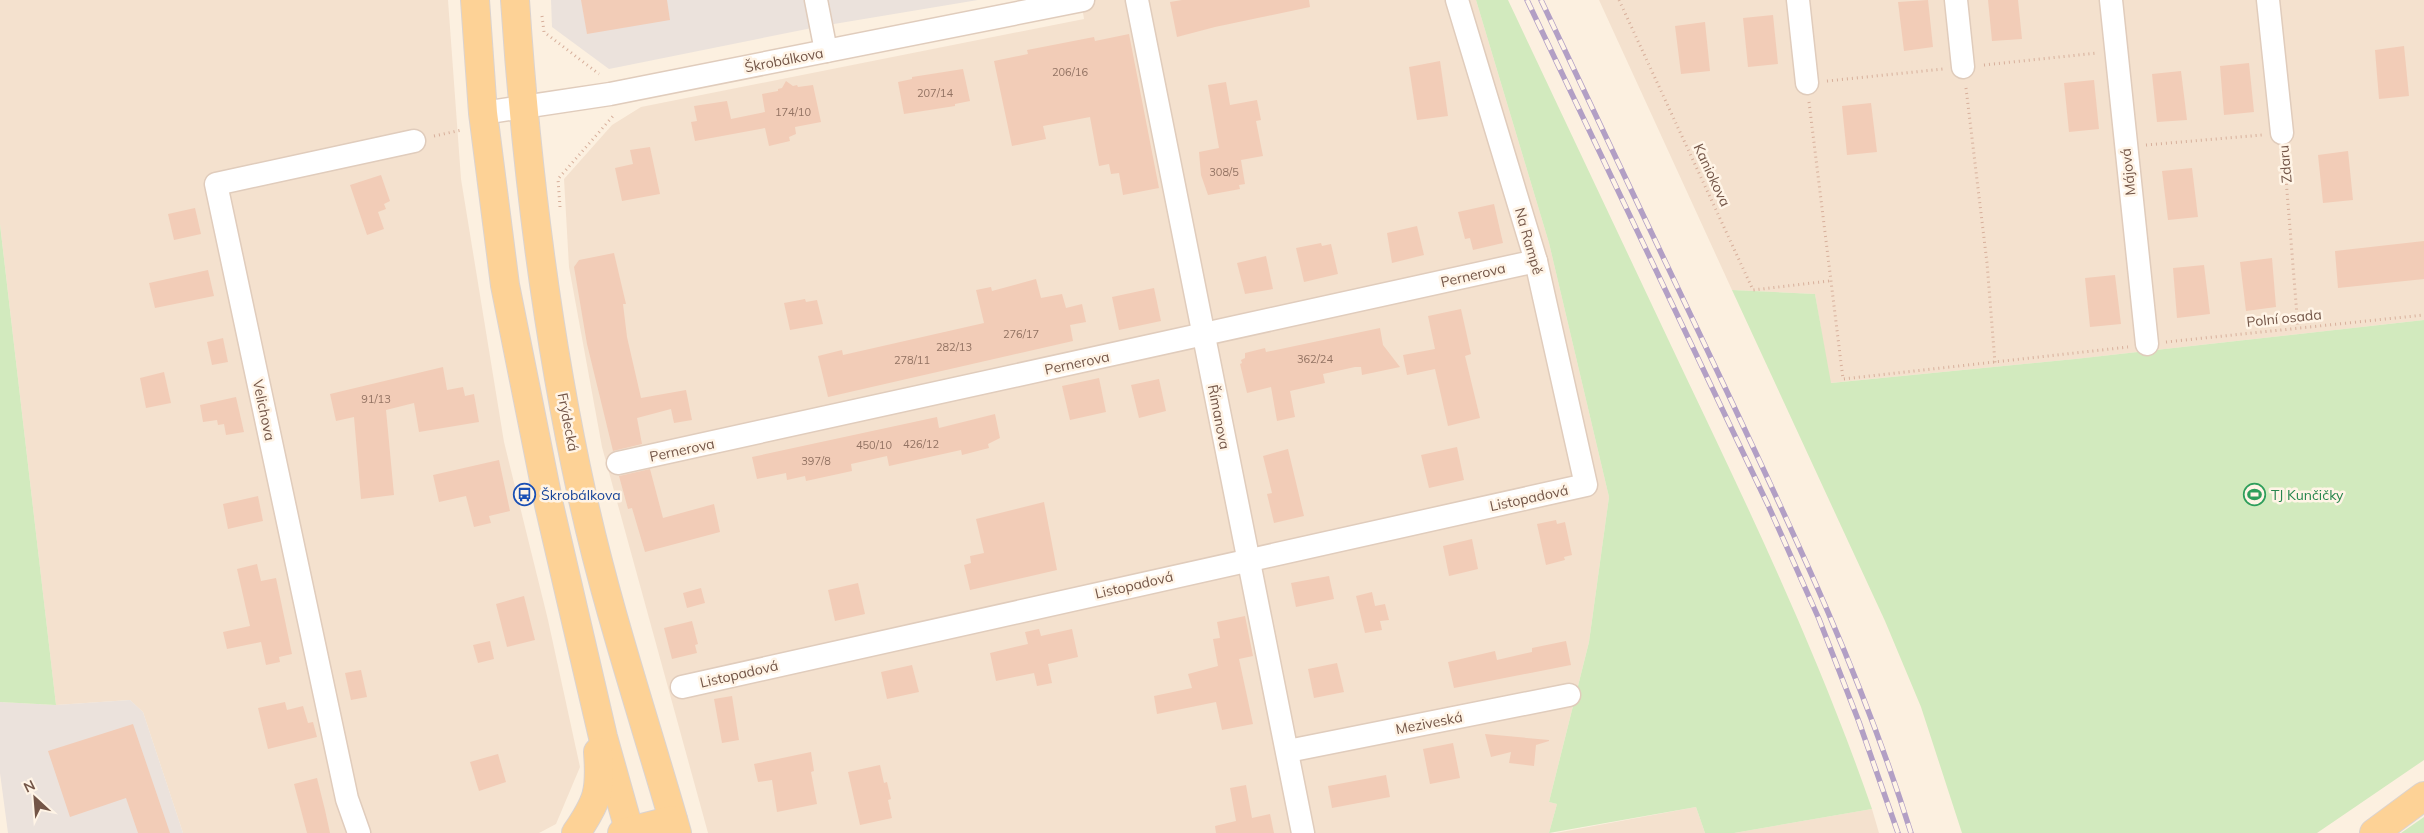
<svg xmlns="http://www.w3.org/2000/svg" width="2424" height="833" viewBox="0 0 2424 833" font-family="Mulish,sans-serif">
  <rect width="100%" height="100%" fill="#fcf0e0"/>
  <g fill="#f4e1ce">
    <polygon points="0,0 448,0 461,179 504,442 548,620 580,767 556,824 539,833 183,833 143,712 130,700 56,705 0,224"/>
    <polygon points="1081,0 1476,0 1549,243 1609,497 1589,642 1549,802 1557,804 1549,833 708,833 602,447 569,267 564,179 612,125 641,107 1084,19"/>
    <polygon points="1599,0 2424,0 2424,320 2075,359 1830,383 1815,294 1732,290"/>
    <polygon points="1696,807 1705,833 1556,833"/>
    <polygon points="1872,809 1879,833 1734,833"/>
  </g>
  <g fill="#ebe2dc">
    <polygon points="551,0 978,0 822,26 609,69 552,27"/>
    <polygon points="130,700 143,712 183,833 8,833 0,773 0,702 56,705"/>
  </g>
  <g fill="#d2eabe">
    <path d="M 1476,0 L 1508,0 C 1567,125 1626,250 1685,375 C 1753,517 1820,659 1872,809 L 1734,833 L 1705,833 L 1696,807 L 1549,833 L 1557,804 L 1549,802 L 1589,642 L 1609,497 L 1549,243 Z"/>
    <polygon points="0,224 1,233 56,705 0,702"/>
    <polygon points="1732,290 1815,294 1831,383 2075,359 2424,320 2424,760 2317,833 1962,833 1921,707 1885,621"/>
    <polygon points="2424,817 2424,833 2401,833"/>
  </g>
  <g fill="#f2ccb7">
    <polygon points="581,0 667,0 670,20 587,34"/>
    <polygon points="1182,0 1309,0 1310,7 1215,27 1177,37 1170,2"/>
    <polygon points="1928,0 1933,47 1904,51 1898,2"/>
    <polygon points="1988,0 2018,0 2022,39 1992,41"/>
    <polygon points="1773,15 1778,64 1748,67 1743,18"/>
    <polygon points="1705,22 1710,71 1681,74 1675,26"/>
    <polygon points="1129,34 1159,188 1123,195 1119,173 1111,174 1109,164 1099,166 1090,117 1043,126 1046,139 1012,146 994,61 1028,54 1027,50 1094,37 1095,41"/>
    <polygon points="2404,46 2409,96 2379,99 2375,50"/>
    <polygon points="1440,61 1448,116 1417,120 1409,67"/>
    <polygon points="2249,63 2254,112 2224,115 2220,66"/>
    <polygon points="963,69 970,101 955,104 955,106 904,114 898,82 912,79 912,77"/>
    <polygon points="2181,71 2187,120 2157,122 2152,74"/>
    <polygon points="2094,80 2099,129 2069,132 2064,83"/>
    <polygon points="786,81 793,86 797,85 798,87 813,85 821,122 795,127 796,134 789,137 790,141 769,146 765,128 695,141 691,122 697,121 694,106 727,101 731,119 765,112 762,94 778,91 778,89 782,88"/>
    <polygon points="1226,82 1230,105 1257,100 1261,120 1256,121 1263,156 1241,160 1245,184 1239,185 1240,189 1208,195 1201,175 1199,152 1219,148 1208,85"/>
    <polygon points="1871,103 1877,152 1847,155 1842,106"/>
    <polygon points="650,147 660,194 622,201 615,168 633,164 630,150"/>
    <polygon points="2348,151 2353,200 2323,203 2318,155"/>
    <polygon points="2192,168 2198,217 2168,220 2162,171"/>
    <polygon points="381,175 390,201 384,204 386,209 378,212 384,229 367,235 350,185"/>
    <polygon points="1494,204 1503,243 1473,250 1470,238 1465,239 1458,212"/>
    <polygon points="195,208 201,234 174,240 168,214"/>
    <polygon points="1417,226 1424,255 1392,263 1387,233"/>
    <polygon points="2424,241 2424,279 2338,288 2335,251"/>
    <polygon points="1321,243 1322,246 1331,244 1338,274 1304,282 1296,248"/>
    <polygon points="614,253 626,304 623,304 627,337 641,398 686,390 692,420 674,423 671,409 637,418 642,444 613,451 587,344 574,267 579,260"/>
    <polygon points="1266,256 1273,289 1245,294 1237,263"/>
    <polygon points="2272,258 2276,307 2246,311 2240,262"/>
    <polygon points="2204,265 2210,314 2177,318 2173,268"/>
    <polygon points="208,270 214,296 155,308 149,283"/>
    <polygon points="2115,275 2121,324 2090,327 2085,278"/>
    <polygon points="1036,279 1041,298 1062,294 1066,308 1082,304 1086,322 1070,325 1073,341 828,397 818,356 842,350 843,355 984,323 976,290 991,287 992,291"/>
    <polygon points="1154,288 1161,321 1119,330 1112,297"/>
    <polygon points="805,299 806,302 817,300 823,324 790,330 784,303"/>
    <polygon points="1461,309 1471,354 1465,356 1480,418 1448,426 1435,369 1407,375 1403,355 1435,349 1428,316"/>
    <polygon points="1380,328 1383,345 1400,367 1362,375 1361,367 1355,367 1323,374 1325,383 1290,391 1295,417 1277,421 1271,387 1247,393 1240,364 1242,363 1241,360 1245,358 1245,353 1265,348 1266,352"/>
    <polygon points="223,338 228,362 212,365 207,342"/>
    <polygon points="443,367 447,390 463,387 465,396 474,394 479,422 419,432 414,403 386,410 394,495 361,499 354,417 336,421 330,394"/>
    <polygon points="164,372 171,403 146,408 140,378"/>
    <polygon points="1099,378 1106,412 1070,420 1062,386"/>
    <polygon points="1159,379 1166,411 1139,418 1131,385"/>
    <polygon points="236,397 244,432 226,435 224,424 218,425 217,420 203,422 200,405"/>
    <polygon points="995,414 1000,438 988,444 989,448 962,455 961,450 889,466 887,456 851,464 852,471 806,481 805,476 787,480 786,473 757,479 752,457 937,417 939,428"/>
    <polygon points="1457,447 1464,480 1429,488 1421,455"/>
    <polygon points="1288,449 1304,516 1274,523 1267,494 1272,493 1263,456"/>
    <polygon points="499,460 510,511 489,516 491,523 474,527 466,496 439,502 433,475"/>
    <polygon points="650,469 663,518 714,504 720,532 645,552 632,508 628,509 619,476"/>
    <polygon points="258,496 263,521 228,529 223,504"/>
    <polygon points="1044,502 1057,570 970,590 964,565 971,563 970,556 984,553 976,519"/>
    <polygon points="1556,520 1557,524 1565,522 1572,555 1564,557 1565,560 1546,565 1537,524"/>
    <polygon points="1472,539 1478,569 1449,576 1443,546"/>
    <polygon points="257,564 261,581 276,578 292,654 279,657 280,662 266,665 261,642 227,649 223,632 250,626 237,569"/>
    <polygon points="1329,576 1334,599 1296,607 1291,583"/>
    <polygon points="858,583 865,614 835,621 828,590"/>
    <polygon points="701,588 705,603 687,608 683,593"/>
    <polygon points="1372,592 1375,606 1385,604 1389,620 1380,621 1382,630 1365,633 1356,596"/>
    <polygon points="524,596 535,640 507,647 496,604"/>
    <polygon points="1245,616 1253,656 1239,659 1253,724 1222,730 1216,702 1157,714 1154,696 1192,688 1188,674 1218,666 1213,639 1220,638 1217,622"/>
    <polygon points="692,621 698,644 695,645 697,653 672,659 664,628"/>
    <polygon points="1039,629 1041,636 1072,629 1078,657 1048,664 1052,683 1037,686 1034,673 996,681 990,653 1028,644 1025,632"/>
    <polygon points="490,641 494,659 478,663 473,645"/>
    <polygon points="1566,641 1571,665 1454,688 1448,662 1495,651 1497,660 1532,652 1532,648"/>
    <polygon points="1337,663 1344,692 1314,698 1308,669"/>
    <polygon points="912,665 919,692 887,699 881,672"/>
    <polygon points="361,670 367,697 351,700 345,673"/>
    <polygon points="732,696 739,740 722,743 714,699"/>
    <polygon points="285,702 287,710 303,706 308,723 313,722 317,737 268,749 258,708"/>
    <polygon points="133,724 170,833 138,833 126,798 70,817 48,751"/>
    <polygon points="1485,734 1549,740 1549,741 1536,745 1534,766 1509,763 1511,752 1491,757"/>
    <polygon points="1453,743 1460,778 1430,784 1423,749"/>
    <polygon points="811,752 814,771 811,772 817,804 777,812 772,780 758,782 754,764"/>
    <polygon points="498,754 506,782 479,791 470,762"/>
    <polygon points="880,765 884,783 887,782 891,799 888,800 892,818 860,825 848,772"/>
    <polygon points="1386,775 1390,797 1332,808 1328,786"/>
    <polygon points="317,778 325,810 330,833 307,833 294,784"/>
    <polygon points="1246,785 1252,818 1270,814 1274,833 1216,833 1215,826 1236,821 1230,788"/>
  </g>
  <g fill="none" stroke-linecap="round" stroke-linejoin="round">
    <defs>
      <g id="minor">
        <polyline points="816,0 826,51"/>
        <polyline points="1137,0 1303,833"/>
        <polyline points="1798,0 1807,83"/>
        <polyline points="1956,0 1963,67"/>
        <polyline points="2111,0 2147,344"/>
        <polyline points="2268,0 2282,133"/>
        <polyline points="483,113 610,94 1083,0"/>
        <polyline points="618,463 1536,261"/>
        <polyline points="682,687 1586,485 1536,261 1457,0"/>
        <polyline points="1288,751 1569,695"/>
        <polyline points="359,833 347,799 216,184 414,141"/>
      </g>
      <g id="major">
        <polyline points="475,0 483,113 505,285 549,505 603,737 630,833"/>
        <path d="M 515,0 C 526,167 546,332 582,495 C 607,609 645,721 677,833"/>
        <path d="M 576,833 C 598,801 601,791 598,752"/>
        <polyline points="622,833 673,820"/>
        <polyline points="2374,833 2424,796"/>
      </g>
    </defs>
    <use href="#minor" stroke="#e0ccbc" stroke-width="25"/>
    <use href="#major" stroke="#dbd3cf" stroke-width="30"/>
    <g stroke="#d7af9b" stroke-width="3" stroke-dasharray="1 4" stroke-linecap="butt">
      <polyline points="1619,0 1753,290 1829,281"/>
      <polyline points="542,16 544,32 599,74"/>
      <polyline points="1984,65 2097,53"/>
      <polyline points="1827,81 1943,69"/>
      <polyline points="1966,88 1987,263 1995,363"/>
      <polyline points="1809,102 1843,379 2128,347"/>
      <polyline points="434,136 462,130"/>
      <polyline points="2146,145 2262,135"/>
      <polyline points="2284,154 2298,328"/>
      <polyline points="560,207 558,179 614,115"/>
      <polyline points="2166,342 2424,315"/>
    </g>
    <use href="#minor" stroke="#fff" stroke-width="22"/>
    <use href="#major" stroke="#fdd296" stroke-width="28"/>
    <defs>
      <g id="rail">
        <polyline points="1527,0 1768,505 1819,619 1859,722 1898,833"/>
        <path d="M 1541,0 C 1604,133 1667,265 1730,398 C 1797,540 1864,682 1911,833"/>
      </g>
    </defs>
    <use href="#rail" stroke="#b29fc5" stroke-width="5.5"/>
    <use href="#rail" stroke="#fff4e6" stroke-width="4" stroke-dasharray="11" stroke-linecap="butt"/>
  </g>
  <defs>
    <symbol id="bus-ring" viewBox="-11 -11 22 22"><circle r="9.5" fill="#fff4e6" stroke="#1a4fb4" stroke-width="1.5"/><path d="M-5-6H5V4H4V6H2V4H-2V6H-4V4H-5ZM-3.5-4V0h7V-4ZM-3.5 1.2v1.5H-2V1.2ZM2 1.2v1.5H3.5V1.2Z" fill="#1a4fb4"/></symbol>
    <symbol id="stadium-ring" viewBox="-11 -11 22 22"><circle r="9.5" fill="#fff4e6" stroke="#2e9e5b" stroke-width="1.5"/><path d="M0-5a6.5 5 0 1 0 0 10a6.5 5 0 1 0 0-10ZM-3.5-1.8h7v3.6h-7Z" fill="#2e9e5b"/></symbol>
  </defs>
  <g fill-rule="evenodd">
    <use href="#bus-ring" x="512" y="482" width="25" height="25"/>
    <use href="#stadium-ring" x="2242" y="482" width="25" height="25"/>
  </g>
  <g text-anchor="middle" stroke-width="5" stroke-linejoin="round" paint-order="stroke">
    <g font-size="11" fill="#937363">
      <text x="1070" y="76">206/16</text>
      <text x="935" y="97">207/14</text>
      <text x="793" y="116">174/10</text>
      <text x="1224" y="176">308/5</text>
      <text x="1021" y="338">276/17</text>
      <text x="954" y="351">282/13</text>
      <text x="1315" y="363">362/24</text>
      <text x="912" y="364">278/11</text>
      <text x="376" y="403">91/13</text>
      <text x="921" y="448">426/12</text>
      <text x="874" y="449">450/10</text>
      <text x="816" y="465">397/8</text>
    </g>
    <g font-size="14" fill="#735547" stroke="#fff4e6">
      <text transform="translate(784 60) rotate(-11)" y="5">Škrobálkova</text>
      <text transform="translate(2285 164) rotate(-95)" y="5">Zdaru</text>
      <text transform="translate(2128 172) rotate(-96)" y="5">Májová</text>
      <text transform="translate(1712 175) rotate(65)" y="5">Kaniokova</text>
      <text transform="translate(1529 241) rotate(74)" y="5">Na Rampě</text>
      <text transform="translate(1473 275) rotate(-13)" y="5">Pernerova</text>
      <text transform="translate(2284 318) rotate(-6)" y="5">Polní osada</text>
      <text transform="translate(1077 363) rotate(-12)" y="5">Pernerova</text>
      <text transform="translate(264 410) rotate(78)" y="5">Velichova</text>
      <text transform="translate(1219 417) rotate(79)" y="5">Římanova</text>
      <text transform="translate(568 422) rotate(79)" y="5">Frýdecká</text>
      <text transform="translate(682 450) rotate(-12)" y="5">Pernerova</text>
      <text transform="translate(1529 498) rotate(-12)" y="5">Listopadová</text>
      <text transform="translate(1134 585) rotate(-13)" y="5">Listopadová</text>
      <text transform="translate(739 674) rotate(-13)" y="5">Listopadová</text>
      <text transform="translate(1429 723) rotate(-11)" y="5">Meziveská</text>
    </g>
    <g font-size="14" fill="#164399" stroke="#fff4e6" text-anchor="start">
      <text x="541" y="500">Škrobálkova</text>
    </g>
    <g font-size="14" fill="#27864d" stroke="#fff4e6" text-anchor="start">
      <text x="2271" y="500">TJ Kunčičky</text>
    </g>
  </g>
  <g transform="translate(35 798) rotate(334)" stroke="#fff4e6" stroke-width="4" paint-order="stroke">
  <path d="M0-4L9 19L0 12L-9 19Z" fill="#735547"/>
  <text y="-8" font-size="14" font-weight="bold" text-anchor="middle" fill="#735547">N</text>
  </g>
</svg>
